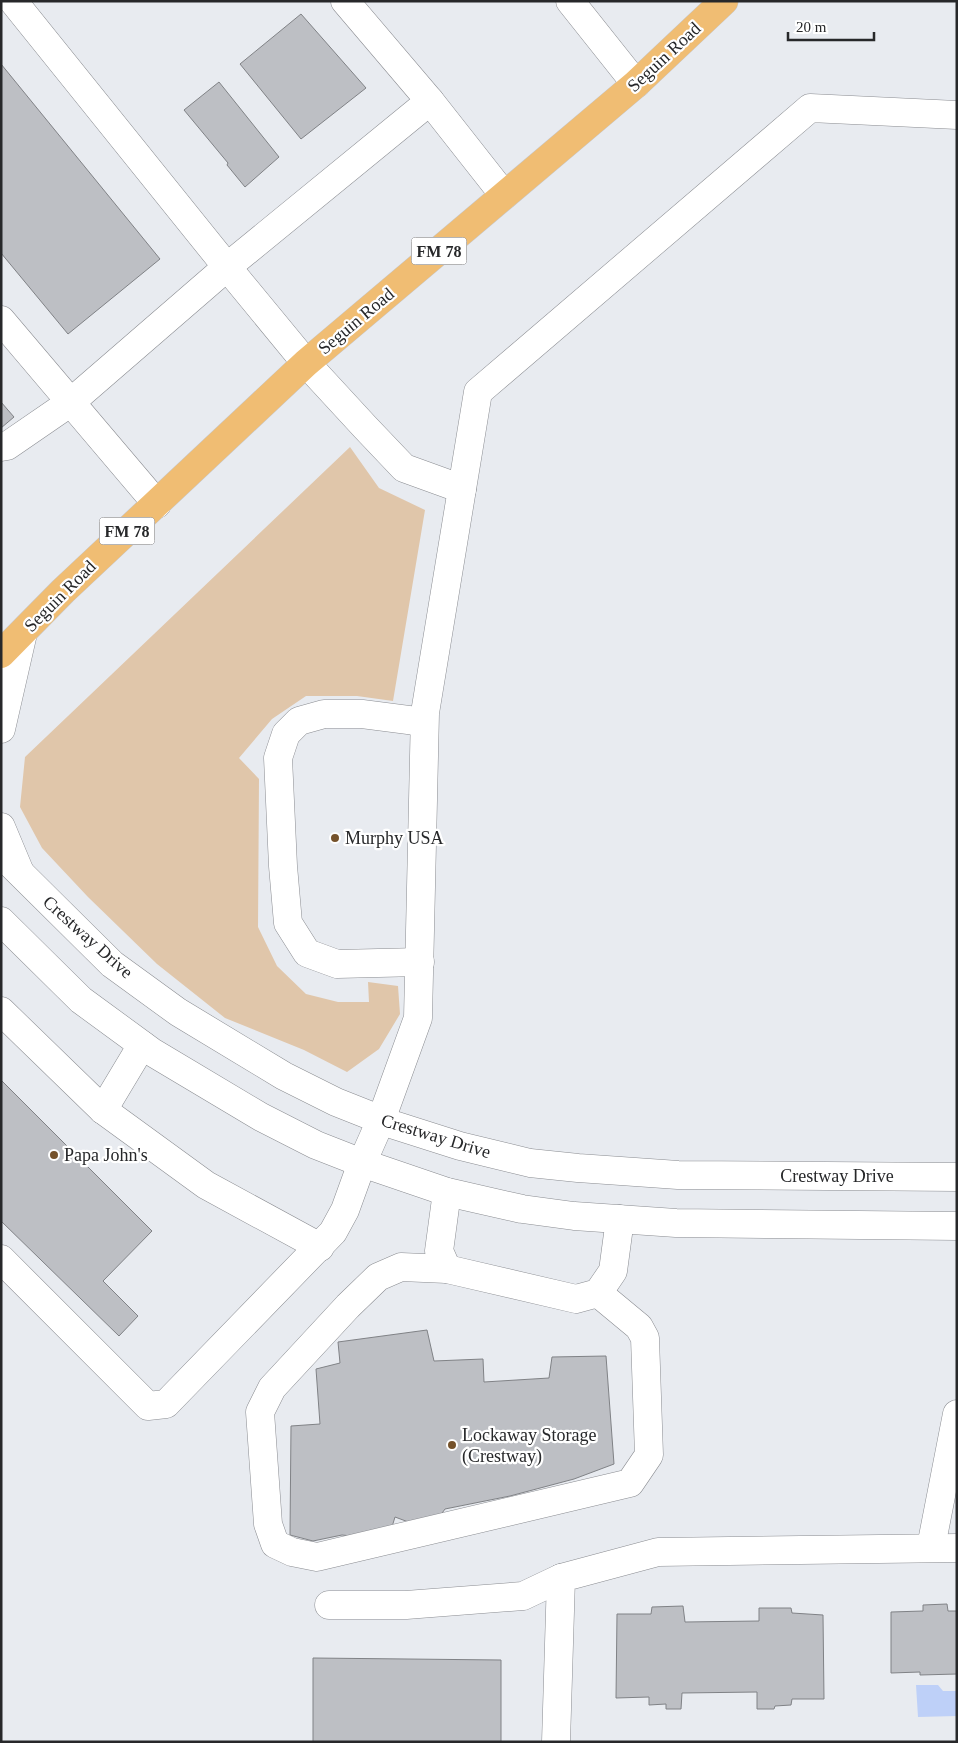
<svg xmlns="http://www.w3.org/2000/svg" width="958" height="1743" viewBox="0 0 958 1743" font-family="'Times New Roman',serif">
  <rect width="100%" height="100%" fill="#e8ebf0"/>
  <polygon fill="#e0c6aa" points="350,447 379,488 425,510 393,701 357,696 306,696 272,719 239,758 259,779 258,927 277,966 306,994 338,1002 369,1002 368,982 398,986 400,1014 379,1049 347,1072 304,1050 225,1018 157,964 88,897 42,848 20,807 25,757"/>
  <polygon fill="#bed0f8" points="916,1685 938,1685 943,1691 957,1691 957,1716 918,1717"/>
  <g fill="#bdbfc4" stroke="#808286">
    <polygon points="301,14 366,88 301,139 240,64"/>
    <polygon points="1,64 160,259 68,334 1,253"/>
    <polygon points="219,82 279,157 245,187 227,165 228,163 184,110"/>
    <polygon points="1,402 14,417 1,428"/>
    <polygon points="1,1080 152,1231 103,1281 138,1316 119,1336 1,1221"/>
    <polygon points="427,1330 434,1361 483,1359 484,1382 549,1378 552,1357 606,1356 614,1464 574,1479 510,1496 445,1509 430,1530 395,1517 388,1540 342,1535 313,1541 290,1535 291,1426 320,1424 316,1369 340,1363 338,1342"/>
    <polygon points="947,1604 948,1611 957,1611 957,1674 920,1675 920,1672 891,1673 891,1612 923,1611 923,1605"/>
    <polygon points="683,1606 685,1622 759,1621 759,1608 791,1608 792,1613 823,1615 824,1699 792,1699 791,1705 775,1706 774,1709 757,1709 757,1692 682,1693 681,1709 666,1709 666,1704 649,1705 649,1697 616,1698 617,1614 651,1614 652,1607"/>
    <polygon points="313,1658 501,1660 501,1742 313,1742"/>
  </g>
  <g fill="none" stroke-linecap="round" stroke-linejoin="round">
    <defs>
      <g id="minor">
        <polyline points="13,1 227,267 306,363 365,427 404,468 462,489"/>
        <polyline points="345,1 430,101 504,195"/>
        <polyline points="570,1 636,84"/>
        <polyline points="1,320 157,504"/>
        <polyline points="1,447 7,446 71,402 227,267 430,101"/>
        <polyline points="1,729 23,633"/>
        <polyline points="1,827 19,870"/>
        <polyline points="1,854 112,964 178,1012 284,1076 336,1102 394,1125 460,1146 530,1163 578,1168 678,1175 957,1177"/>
        <polyline points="1,921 81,1000 152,1052 261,1117 316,1145 362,1163 447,1192 522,1209 574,1216 676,1223 957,1226"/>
        <polyline points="420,962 337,964 307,953 288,923 283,866 278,758 286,734 299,721 324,714 362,714 424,722"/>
        <polyline points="1,1011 103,1110 206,1185 320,1247"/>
        <polyline points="103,1110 142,1045"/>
        <polyline points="447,1192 439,1251 447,1269 576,1299 598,1293 613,1271 620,1219"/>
        <polyline points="1,1259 148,1406 166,1404 333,1232 345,1210 362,1163 381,1120 418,1018 425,713 478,392 810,108 957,115"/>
        <polyline points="447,1269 401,1267 378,1277 348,1306 272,1388 260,1412 268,1524 275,1544 292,1552 317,1557 630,1483 649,1455 645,1338 639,1327 598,1293"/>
        <polyline points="931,1547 957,1414"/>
        <polyline points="329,1605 406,1605 523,1596 561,1578"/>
        <polyline points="556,1742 561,1578 658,1552 957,1548"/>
      </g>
      <polyline id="major" points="1,654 63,591 306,363 636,84 724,1"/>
    </defs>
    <use href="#minor" stroke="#8a8c91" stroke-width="29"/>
    <use href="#major" stroke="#c7c7c8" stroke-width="29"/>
    <use href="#minor" stroke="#fff" stroke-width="28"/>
    <use href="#major" stroke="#f0bd73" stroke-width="28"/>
  </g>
  <g fill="#75522b" stroke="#fff" stroke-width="2">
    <circle cx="335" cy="838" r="5"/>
    <circle cx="54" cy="1155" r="5"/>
    <circle cx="452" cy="1445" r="5"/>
  </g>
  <g text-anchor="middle" stroke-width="4.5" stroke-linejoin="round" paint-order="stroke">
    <g fill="#fff" stroke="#68686a" stroke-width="1">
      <rect x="411.5" y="237.5" width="55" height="27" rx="4"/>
      <rect x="99.5" y="517.5" width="55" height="27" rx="4"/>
    </g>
    <g font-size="16" font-weight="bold" fill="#27282a">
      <text x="439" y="257">FM 78</text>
      <text x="127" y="537">FM 78</text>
    </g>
    <g font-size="18" fill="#27282a" stroke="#fff">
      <text transform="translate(664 57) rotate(-43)" y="6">Seguin Road</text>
      <text transform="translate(356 321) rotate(-40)" y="6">Seguin Road</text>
      <text transform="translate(60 596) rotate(-45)" y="6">Seguin Road</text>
      <text transform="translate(88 937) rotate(42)" y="6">Crestway Drive</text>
      <text transform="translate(436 1136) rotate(17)" y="6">Crestway Drive</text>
      <text x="837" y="1182">Crestway Drive</text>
    </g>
    <g font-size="18" fill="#27282a" stroke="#fff" text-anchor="start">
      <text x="345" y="844">Murphy USA</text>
      <text x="64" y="1161">Papa John's</text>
      <text x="462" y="1441">Lockaway Storage<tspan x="462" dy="21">(Crestway)</tspan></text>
    </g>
  </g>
  <rect width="958" height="1743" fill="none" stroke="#27282a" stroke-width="5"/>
  <path d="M788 32v8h86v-8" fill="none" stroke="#27282a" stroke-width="2.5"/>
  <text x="796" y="32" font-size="15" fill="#27282a" stroke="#ffffff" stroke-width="4" paint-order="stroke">20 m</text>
</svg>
